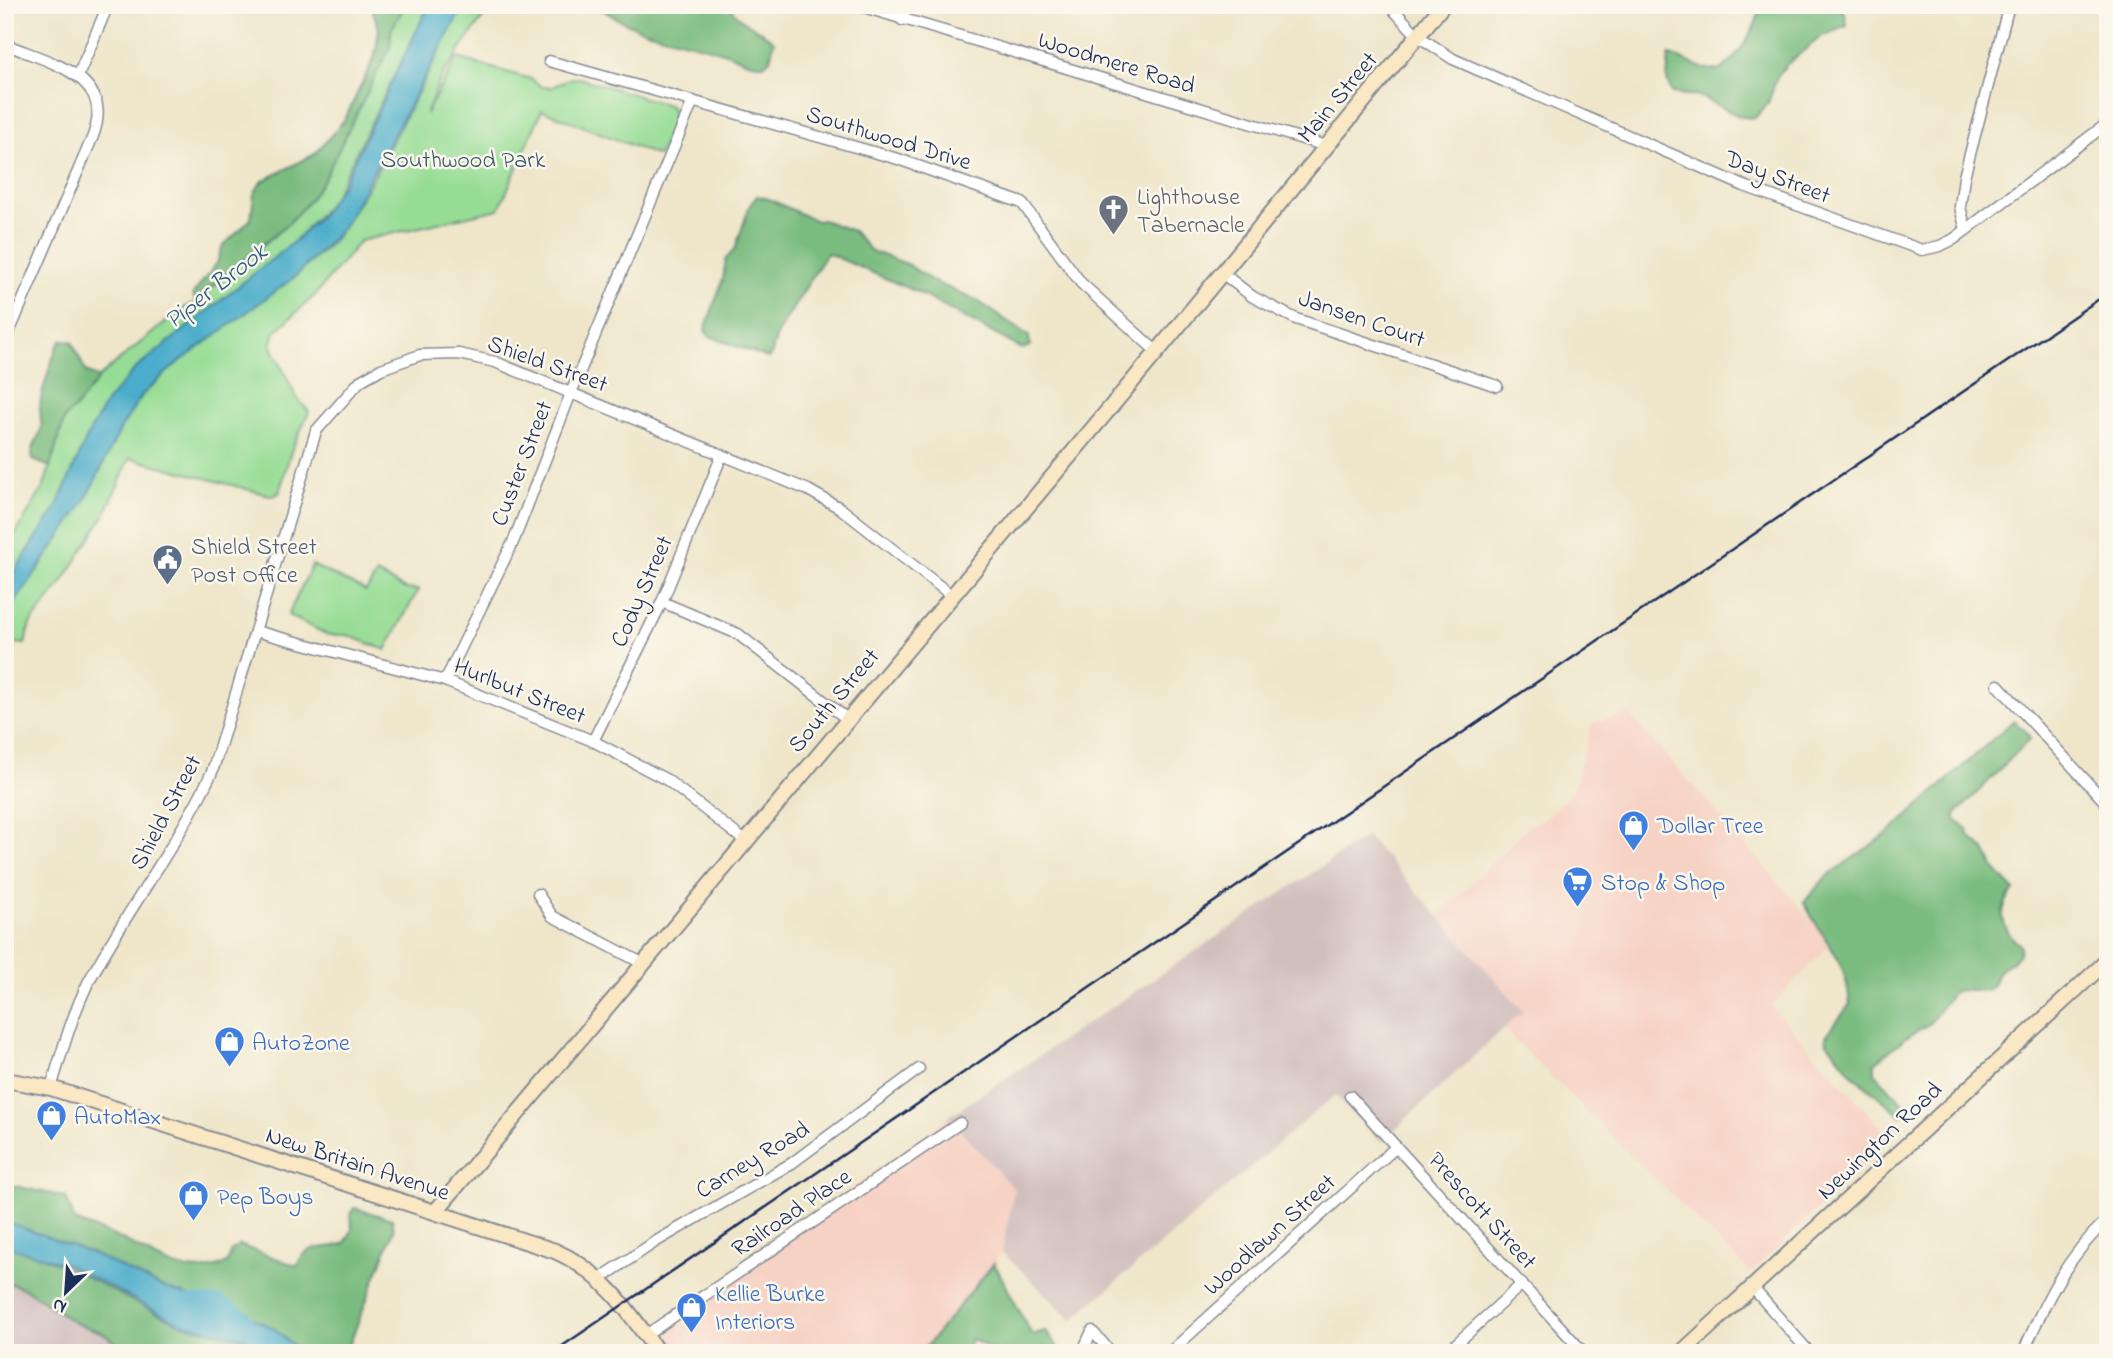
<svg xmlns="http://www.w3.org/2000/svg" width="2113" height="1358" viewBox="0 0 2113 1358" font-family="'Indie Flower',sans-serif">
  <rect width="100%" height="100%" fill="#fbf7ec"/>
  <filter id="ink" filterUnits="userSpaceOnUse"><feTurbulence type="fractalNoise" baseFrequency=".0143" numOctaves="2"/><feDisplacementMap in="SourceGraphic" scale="14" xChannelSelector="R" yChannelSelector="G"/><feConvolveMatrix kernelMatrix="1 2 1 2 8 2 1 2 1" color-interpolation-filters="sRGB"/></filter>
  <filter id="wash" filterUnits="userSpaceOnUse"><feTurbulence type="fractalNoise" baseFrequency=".00686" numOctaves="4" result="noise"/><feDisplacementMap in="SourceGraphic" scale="28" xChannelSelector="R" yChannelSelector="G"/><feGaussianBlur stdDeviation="1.57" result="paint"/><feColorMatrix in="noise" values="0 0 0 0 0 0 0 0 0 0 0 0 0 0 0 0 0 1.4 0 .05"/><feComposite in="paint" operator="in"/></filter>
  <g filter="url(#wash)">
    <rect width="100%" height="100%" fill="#efe6ca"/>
    <g fill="#f6d2c4">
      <polygon points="1629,714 1832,943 1771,1006 1891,1138 1751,1273 1503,1029 1522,1011 1438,916 1529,826 1542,820 1573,791 1592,723"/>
      <polygon points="948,1117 1014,1189 1002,1252 921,1353 675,1353 660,1333"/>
    </g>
    <g fill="#d1bfbe">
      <polygon points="1367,836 1523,1011 1381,1142 1335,1095 1072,1320 1002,1252 1014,1189 948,1117"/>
      <polygon points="5,1281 27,1290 69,1320 101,1332 131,1353 5,1353"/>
    </g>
    <g fill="#98dd96" stroke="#5a867a" stroke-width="2">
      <polygon points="403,5 429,5 333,199 296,240 134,370 89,433 56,508 5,586 5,552 44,486 65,417 75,408 93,382 179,311 198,300 290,222 390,47 391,30"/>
      <polygon points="464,5 492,5 441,77 426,114 457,58 531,79 542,87 552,87 572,78 580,78 671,106 674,121 658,156 542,110 499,209 360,241 315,295 275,332 271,345 296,397 309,412 291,451 279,493 273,496 130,458 104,516 58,589 30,624 25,644 15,643 5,654 5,617 85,501 121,428 143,394 174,366 296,276 335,239 371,182"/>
      <polygon points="312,565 366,591 377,574 405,589 418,590 386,650 347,635 328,635 288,615"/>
    </g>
    <g fill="#7abc7f" stroke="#4a766e" stroke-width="2">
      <polygon points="371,5 403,5 403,9 391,30 390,47 324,179 308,202 290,222 195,300 193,294 217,263 222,247 251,219 254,194 261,182 315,154 345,119 375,56 379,29"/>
      <path d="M 596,5 L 730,5 C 737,23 761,28 774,41 L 770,60 L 764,64 C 748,65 739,57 723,52 C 680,38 632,34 596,5 Z"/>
      <path d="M 1760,5 L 1837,5 L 1845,13 L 1847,26 L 1822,36 L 1786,65 L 1777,77 L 1768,103 L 1755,118 L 1741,117 L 1701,97 L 1672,93 L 1667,80 L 1669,55 C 1687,58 1701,73 1721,70 C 1738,57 1759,27 1760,5 Z"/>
      <polygon points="757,196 769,199 816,221 823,220 853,231 871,251 907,264 934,282 976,300 1029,336 1030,346 1022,349 917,292 827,253 777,334 772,353 768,358 709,336 705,330 723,279 726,259 735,249 750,205"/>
      <path d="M 62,340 L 72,342 L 86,372 L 99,378 L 75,408 L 65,417 L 50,467 L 33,460 C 29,449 39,439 41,429 C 42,422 40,414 40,406 C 41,395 55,345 62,340 Z"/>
      <path d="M 2013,721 L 2028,733 L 2030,739 L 1957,813 L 1955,820 L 1968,829 L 1969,836 L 1984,849 L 1996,871 L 2014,890 C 1997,909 2000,929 2020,945 C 2021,959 2010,961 2001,969 C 1994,975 1996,988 1986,990 C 1974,992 1964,987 1953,992 L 1929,1024 L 1905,1038 L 1875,1063 L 1875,1073 L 1907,1107 L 1909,1110 L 1902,1116 L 1853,1075 L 1827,1042 L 1826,1036 L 1850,1004 C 1845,953 1824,944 1804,902 L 1826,877 L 1891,831 Z"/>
      <path d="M 5,1184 L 66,1197 L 75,1221 C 90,1228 106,1232 121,1239 C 153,1255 178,1278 216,1267 C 229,1263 228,1263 231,1251 L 240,1245 L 297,1266 C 307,1240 325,1252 345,1243 L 352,1230 L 351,1213 L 354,1208 L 392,1219 L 394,1230 L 346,1353 L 301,1353 L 276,1330 L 259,1321 L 157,1285 L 93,1254 L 5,1221 Z"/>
      <path d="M 5,1246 C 68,1260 118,1298 177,1322 C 209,1335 244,1331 273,1353 L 131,1353 L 101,1332 L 75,1323 L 27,1290 L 5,1281 Z"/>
      <polygon points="994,1263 1032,1335 1045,1331 1062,1353 1000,1353 971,1339 966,1353 921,1353"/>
    </g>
    <g fill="#4cadcb" stroke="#346e94" stroke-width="2">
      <polygon points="429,5 464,5 343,228 296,276 174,366 143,394 121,428 85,501 5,617 5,586 56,508 89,433 107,401 134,370 296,240 321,215 344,182"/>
      <polygon points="5,1221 93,1254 157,1285 259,1321 276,1330 301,1353 273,1353 246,1338 179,1323 66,1264 5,1246"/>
    </g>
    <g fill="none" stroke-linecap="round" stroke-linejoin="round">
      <polyline stroke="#4cadcb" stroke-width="18" points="188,1304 220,1305 244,1319"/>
    </g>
  </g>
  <g filter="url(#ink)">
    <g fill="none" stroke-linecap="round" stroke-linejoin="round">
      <defs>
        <g id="street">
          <polyline points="857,5 1326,146"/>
          <polyline points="1389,5 1418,36 1453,59 1744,186 1922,250 1940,246 1954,239 2108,123"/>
          <polyline points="902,20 907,5"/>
          <path d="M 5,44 C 49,63 116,75 93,136 L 5,342"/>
          <polyline points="549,61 898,159 1022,203 1081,283 1157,352"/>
          <polyline points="78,76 108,5"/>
          <polyline points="1966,230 1960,207 1964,177 2009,5"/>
          <polyline points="1222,273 1253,297 1296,319 1497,386"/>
          <polyline points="662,602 738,634 847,719"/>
          <polyline points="255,631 445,681 593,741 667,780 745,841"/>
          <polyline points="445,681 514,540 571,393 693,101"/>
          <polyline points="1998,685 2108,805"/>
          <polyline points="593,741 662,602 722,455"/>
          <polyline points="538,894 552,916 642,963"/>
          <path d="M 51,1088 C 62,1052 72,1015 89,981 C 127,910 177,846 212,772 L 316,431 L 360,381 L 381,369 L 420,355 L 459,354 L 495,362 L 808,490 L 840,508 L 951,595"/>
          <polyline points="1350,1096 1584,1353"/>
          <polyline points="601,1278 655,1242 792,1163 919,1069"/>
          <polyline points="1752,1287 1810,1353"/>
          <polyline points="646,1335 960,1123"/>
          <polyline points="1082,1353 1092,1331 1112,1353"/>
          <polyline points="1169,1353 1396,1147"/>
          <polyline points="1446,1353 1522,1284"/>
          <path d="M 2023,1353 C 2045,1302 2066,1257 2108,1219"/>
        </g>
        <g id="secondary">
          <path d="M 5,1080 L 51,1088 L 555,1251 C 603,1272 629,1311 658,1353"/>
          <polyline points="435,1212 1157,352 1443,5"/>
          <polyline points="1681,1353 2108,960"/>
        </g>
      </defs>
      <use href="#street" stroke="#858a94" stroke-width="13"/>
      <use href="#secondary" stroke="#858a94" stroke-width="18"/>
      <use href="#street" stroke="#fff" stroke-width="10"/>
      <use href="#secondary" stroke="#fae7c3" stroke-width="14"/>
      <polyline stroke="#1b2f5e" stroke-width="2.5" points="552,1353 2108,293"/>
    </g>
  </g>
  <defs>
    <symbol id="church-pin" viewBox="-11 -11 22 30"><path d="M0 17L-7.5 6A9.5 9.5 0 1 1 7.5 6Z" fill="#6b7280" stroke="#fbf7ec"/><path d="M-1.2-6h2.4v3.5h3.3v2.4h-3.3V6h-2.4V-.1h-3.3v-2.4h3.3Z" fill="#fff"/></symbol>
    <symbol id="civic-pin" viewBox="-11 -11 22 30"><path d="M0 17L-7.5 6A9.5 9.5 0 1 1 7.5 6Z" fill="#5c6f8a" stroke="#fbf7ec"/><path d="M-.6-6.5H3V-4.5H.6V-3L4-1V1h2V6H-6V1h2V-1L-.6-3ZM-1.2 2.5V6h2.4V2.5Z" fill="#fff"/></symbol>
    <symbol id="shop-pin" viewBox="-11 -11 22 30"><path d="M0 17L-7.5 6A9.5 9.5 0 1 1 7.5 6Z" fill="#3f7fe0" stroke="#fbf7ec"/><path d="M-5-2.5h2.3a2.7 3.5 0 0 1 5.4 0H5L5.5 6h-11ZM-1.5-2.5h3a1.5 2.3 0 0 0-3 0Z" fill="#fff"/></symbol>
    <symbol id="supermarket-pin" viewBox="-11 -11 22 30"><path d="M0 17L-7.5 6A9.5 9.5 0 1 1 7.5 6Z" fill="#3f7fe0" stroke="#fbf7ec"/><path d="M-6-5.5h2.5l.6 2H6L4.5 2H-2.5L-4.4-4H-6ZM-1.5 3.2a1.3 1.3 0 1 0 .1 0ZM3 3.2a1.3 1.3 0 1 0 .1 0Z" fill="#fff"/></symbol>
  </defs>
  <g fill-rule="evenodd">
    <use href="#church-pin" x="1096" y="192" width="35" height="47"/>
    <use href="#civic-pin" x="150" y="542" width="35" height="47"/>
    <use href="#shop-pin" x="1616" y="808" width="35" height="47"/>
    <use href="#supermarket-pin" x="1560" y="864" width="35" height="47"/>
    <use href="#shop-pin" x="212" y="1024" width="35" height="47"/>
    <use href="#shop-pin" x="34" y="1098" width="35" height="47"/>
    <use href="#shop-pin" x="176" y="1178" width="35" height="47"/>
    <use href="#shop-pin" x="674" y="1290" width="35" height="47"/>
  </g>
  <g text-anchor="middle" stroke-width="5" stroke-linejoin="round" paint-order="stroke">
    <g font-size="24" fill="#1b2f5e" stroke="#fbf7ec">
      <text transform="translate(1117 62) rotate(17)" y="8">Woodmere Road</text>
      <text transform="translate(1337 97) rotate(-50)" y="8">Main Street</text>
      <text transform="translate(889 137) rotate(17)" y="8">Southwood Drive</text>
      <text transform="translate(1778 176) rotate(21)" y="8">Day Street</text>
      <text transform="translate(1362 318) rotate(19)" y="8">Jansen Court</text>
      <text transform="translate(548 363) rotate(20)" y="8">Shield Street</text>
      <text transform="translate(521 463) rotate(-69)" y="8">Custer Street</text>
      <text transform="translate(641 591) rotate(-66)" y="8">Cody Street</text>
      <text transform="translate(520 690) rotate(22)" y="8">Hurlbut Street</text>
      <text transform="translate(833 700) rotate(-50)" y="8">South Street</text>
      <text transform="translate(165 812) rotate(-62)" y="8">Shield Street</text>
      <text transform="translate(1879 1140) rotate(-43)" y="8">Newington Road</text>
      <text transform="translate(752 1159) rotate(-31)" y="8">Carney Road</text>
      <text transform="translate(358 1163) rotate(18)" y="8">New Britain Avenue</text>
      <text transform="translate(1483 1210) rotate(48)" y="8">Prescott Street</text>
      <text transform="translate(791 1212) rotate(-34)" y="8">Railroad Place</text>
      <text transform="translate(1269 1234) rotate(-42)" y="8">Woodlawn Street</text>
    </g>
    <g font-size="24" fill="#3a5a6c" stroke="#fbf7ec">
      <text x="463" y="167">Southwood Park</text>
    </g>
    <g font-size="24" fill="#5b616d" stroke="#fbf7ec" text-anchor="start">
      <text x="1137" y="204">Lighthouse<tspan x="1137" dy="28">Tabernacle</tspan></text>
    </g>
    <g font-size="24" fill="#4e5e75" stroke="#fbf7ec" text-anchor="start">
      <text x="191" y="554">Shield Street<tspan x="191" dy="28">Post Office</tspan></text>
    </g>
    <g font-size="24" fill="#366cbe" stroke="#fbf7ec" text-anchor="start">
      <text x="1657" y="833">Dollar Tree</text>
      <text x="1601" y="890">Stop &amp; Shop</text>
      <text x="252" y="1050">AutoZone</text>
      <text x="74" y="1124">AutoMax</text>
      <text x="217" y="1204">Pep Boys</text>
      <text x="715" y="1301">Kellie Burke<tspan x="715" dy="28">Interiors</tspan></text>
    </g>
    <g font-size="26" font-style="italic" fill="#2c5b84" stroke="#fbf7ec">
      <text transform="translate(215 285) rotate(-38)" y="9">Piper Brook</text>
    </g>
  </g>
  <rect width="2113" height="1358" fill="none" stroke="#fbf7ec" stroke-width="28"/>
  <g transform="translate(66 1292) rotate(205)" stroke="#fbf7ec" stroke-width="5" paint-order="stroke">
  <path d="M0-5L12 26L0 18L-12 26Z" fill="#1b2f5e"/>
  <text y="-10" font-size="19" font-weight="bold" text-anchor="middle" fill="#1b2f5e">N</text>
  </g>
</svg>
